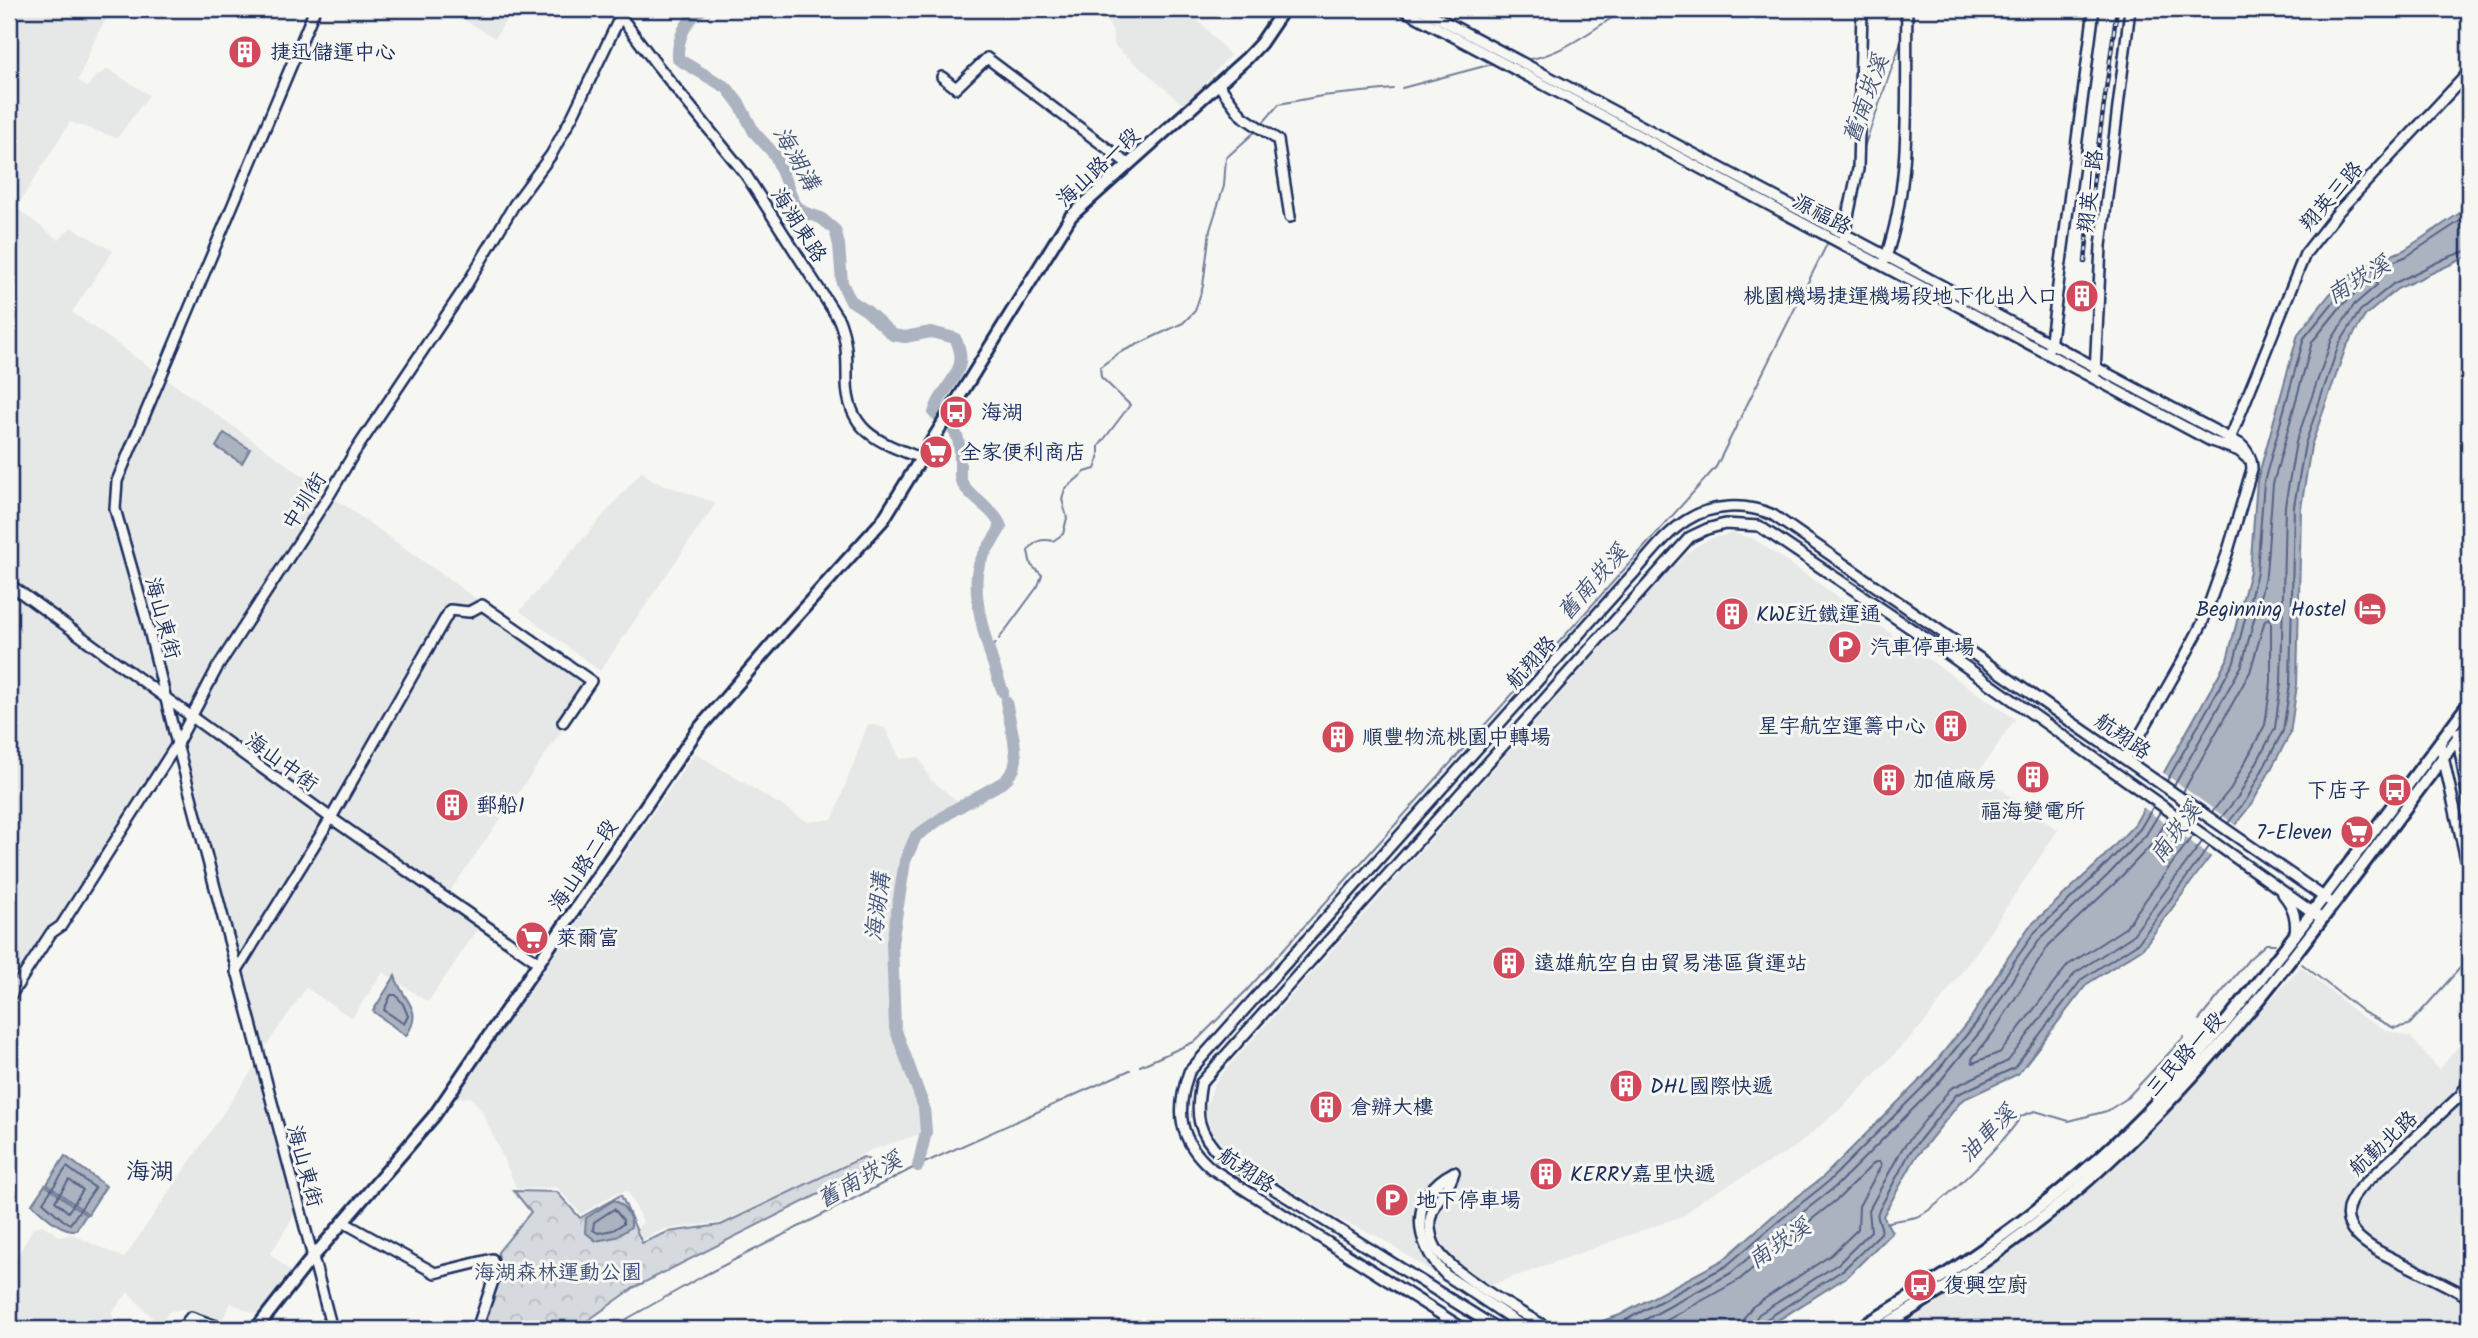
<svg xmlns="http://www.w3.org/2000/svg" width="2478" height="1338" viewBox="0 0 2478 1338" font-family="Kalam,'LXGW WenKai TC',sans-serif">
  <defs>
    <pattern id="park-crowns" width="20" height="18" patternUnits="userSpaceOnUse" patternTransform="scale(1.75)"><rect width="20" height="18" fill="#d6d9dd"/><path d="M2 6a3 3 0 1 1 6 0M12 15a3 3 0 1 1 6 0" fill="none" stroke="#b7bbc0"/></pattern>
  </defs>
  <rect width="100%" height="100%" fill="#f6f6f2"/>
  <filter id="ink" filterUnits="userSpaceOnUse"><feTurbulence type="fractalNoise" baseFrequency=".0143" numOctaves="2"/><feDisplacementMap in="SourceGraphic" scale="14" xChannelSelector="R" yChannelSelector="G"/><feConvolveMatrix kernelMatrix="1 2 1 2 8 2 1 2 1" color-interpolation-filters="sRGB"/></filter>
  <g filter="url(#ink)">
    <g fill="#e6e7e7">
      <polygon points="9,9 114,9 99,30 78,80 87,87 96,76 108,69 149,95 117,138 70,122 16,208 59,240 71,227 113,251 72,312 595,683 443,901 479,927 428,1002 383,972 352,1018 306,988 264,1049 180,743 60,936 47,945 9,1003"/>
      <polygon points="446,9 513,9 495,38"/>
      <polygon points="1099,9 1188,9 1230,55 1185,106 1115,46 1112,30"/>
      <polygon points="642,471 653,481 716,503 600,671 520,611"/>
      <polygon points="1733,533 1754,539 2015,719 1978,773 2058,830 1977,951 1925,1022 1845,1105 1794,1148 1700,1201 1685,1215 1466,1294 1377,1236 1336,1218 1227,1150 1210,1130 1205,1109 1215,1082 1674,566 1693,548 1712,538"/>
      <polygon points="868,724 885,728 900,759 919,757 930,779 962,805 916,836 905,861 892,943 895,1028 924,1107 926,1132 871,1150 827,1173 723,1222 665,1229 643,1239 637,1229 643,1222 628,1191 616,1193 581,1214 557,1187 517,1189 482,1111 471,1097 455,1098 695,753 808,822 833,819"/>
      <polygon points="2301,967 2360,1016 2388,1031 2411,1037 2439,1070 2469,1033 2469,1329 1890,1329 1929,1308 2044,1226 2095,1184 2123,1158"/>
      <polygon points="256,1065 259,1066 298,1210 270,1254 292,1273 258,1315 231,1303 221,1322 183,1309 170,1311 159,1325 128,1292 111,1313 121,1329 9,1329 9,1271 33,1228 42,1225 61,1237 71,1234 124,1258"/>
    </g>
    <polygon fill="url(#park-crowns)" stroke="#78849e" stroke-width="2" points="863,1157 878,1164 635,1287 576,1329 480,1329 501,1273 498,1252 531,1212 514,1191 557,1192 580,1218 621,1195 642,1243 668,1232 721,1225"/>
    <g fill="#abb2c0" stroke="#717e99" stroke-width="2">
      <polygon points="2469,207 2469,256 2397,289 2365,316 2346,347 2311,446 2301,508 2297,685 2290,734 2253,802 2203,866 2143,948 2087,984 2018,1074 1962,1100 1916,1157 1883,1216 1892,1232 1848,1276 1764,1329 1579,1329 1620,1315 1723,1260 1775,1214 1823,1177 1925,1075 1971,1018 2007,959 2029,927 2096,865 2135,824 2227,660 2250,571 2257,481 2298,334 2330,294 2358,269 2404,250"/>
      <polygon points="224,433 250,449 242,463 216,447"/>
      <path d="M 395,976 C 403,1002 425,1008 406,1036 L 373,1011 Z"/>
      <polygon points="65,1156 106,1186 88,1214 47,1184"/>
      <path d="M 45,1185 L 86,1215 L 76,1230 C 59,1231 44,1214 32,1204 Z"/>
      <path d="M 614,1200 C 624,1205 632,1216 631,1227 L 616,1237 L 596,1241 L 585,1232 L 586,1218 Z"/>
    </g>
    <polygon fill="#f6f6f2" points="2161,771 2238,827 2213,858 2141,806"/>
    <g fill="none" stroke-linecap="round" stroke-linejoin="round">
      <g stroke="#556385" stroke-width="2">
        <polyline points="2167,781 2234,662 2257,572 2264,482 2304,338 2336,299 2362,275 2407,256 2469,215"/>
        <polyline points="2174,786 2242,665 2266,574 2273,484 2312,342 2342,305 2367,283 2376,280 2377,285 2354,305 2332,339 2296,442 2285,506 2281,683 2275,728 2240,794 2221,818"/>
        <polyline points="2183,792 2250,672 2265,620 2270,618 2271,622 2271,682 2265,725 2231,788 2212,812"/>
        <polyline points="2168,818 2154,842 2114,884 2049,945 1993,1033 1972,1059 1973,1063 2001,1052 2068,965 2125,928 2193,835"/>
        <polyline points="2228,823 2247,799 2283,731 2290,684 2294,506 2305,444 2339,344 2360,311 2393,284 2446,258 2469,250"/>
        <polygon points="391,995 396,995 403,1004 408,1016 404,1024 384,1010"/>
        <polygon points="67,1167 95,1188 70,1224 63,1220 43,1202"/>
        <polygon points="69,1180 83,1190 68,1212 55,1201"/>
        <polygon points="614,1209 623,1220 623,1224 613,1230 598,1233 593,1230 594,1222"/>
        <polyline points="1601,1329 1624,1321 1726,1266 1780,1220 1828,1182 1931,1079 1977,1022 2013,963 2035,932 2101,870 2140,829 2153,807"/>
        <polyline points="1628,1329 1731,1273 1785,1226 1834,1188 1937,1085 1984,1027 2020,967 2041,938 2107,876 2146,835 2160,812"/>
        <polyline points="1651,1329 1739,1280 1792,1235 1840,1197 1875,1162 1880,1162 1881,1166 1859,1206 1858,1229 1831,1255 1752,1307 1744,1318 1742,1329"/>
        <polyline points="1753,1329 1754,1321 1759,1314 1838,1264 1871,1231 1869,1210 1902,1149 1950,1089 2008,1061 2075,973 2132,936 2202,842"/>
        <path d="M 1762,1329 L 1765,1320 L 1843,1270 L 1881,1233 C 1884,1226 1875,1220 1878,1212 L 1910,1152 L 1956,1095 L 2014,1068 L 2082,979 L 2138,943 L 2209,847"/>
      </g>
      <g stroke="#717e99" stroke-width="2">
        <path d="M 1525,60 C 1563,55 1594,28 1626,9"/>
        <polyline points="1402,88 1496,63"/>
        <polyline points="1261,125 1279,104 1322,96 1393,89"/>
        <polyline points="1863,150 1902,39"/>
        <polyline points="1836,225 1850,188"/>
        <path d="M 999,639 L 1038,586 L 1042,575 L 1031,565 L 1028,551 C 1035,541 1041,538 1053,541 L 1063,534 L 1067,518 L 1062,499 L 1065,489 L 1085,472 L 1095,469 L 1099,458 L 1099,446 L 1130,405 L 1101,377 L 1100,367 L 1119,353 L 1183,323 L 1195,311 L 1203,286 L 1210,230 L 1224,186 L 1226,158 L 1258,129"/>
        <polyline points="989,652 996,643"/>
        <polyline points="2302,964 2363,1012 2394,1028 2409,1025 2469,958"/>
        <polyline points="2199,1020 2249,959 2266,944 2275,944"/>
        <polyline points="1140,1066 1196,1041 1247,990 1716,467 1829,240"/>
        <path d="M 1886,1223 C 1897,1219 1909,1220 1919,1216 C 1941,1206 2009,1137 2021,1116 L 2035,1111 L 2069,1121 L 2107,1111 L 2126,1099 L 2184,1037"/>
        <polyline points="609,1329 703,1276 911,1169 1130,1070"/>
      </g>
      <g stroke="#abb2c0" stroke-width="12">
        <path d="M 703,9 C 685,20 677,39 678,59 L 727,88 L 740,105 L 754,132 L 775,155 L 794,203 L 803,212 L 821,218 L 835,230 L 839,245 L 842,283 L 850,300 L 867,311 L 893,335 L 905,337 L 931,332 L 955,338 C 973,372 942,383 934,413 C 960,431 960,437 960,468 C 960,474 959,478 962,483 C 973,501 994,508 1001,527 C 995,539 982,554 979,565 C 969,596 992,662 1003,692"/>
        <polyline points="918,1166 926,1132 924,1107 895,1028 892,943 905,861 916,836 952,811 1005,781 1014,769 1016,759 1014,740 1006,702"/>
      </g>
      <defs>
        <g id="minor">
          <polyline points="315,9 117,481 115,509 147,622 177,744 332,1329"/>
          <path d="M 615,9 L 656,64 L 746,175 L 839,320 C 847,340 847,357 847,378 C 846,431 878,442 921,458"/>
          <polyline points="1402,9 2211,441 2239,451 2247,458"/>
          <path d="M 1421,9 L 2240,444 C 2248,451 2252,458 2252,469 L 2227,554 L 2202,624 L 2184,658 L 2132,749 L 2124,758"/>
          <polyline points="942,77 956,88 987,58 1128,164"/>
          <polyline points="1218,84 1242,116 1278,140 1290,217"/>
          <polyline points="1843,240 1858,169 1862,9"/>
          <path d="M 1885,260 C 1913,180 1905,93 1907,9"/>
          <polyline points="2050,347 2094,9"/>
          <polyline points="2095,374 2101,246 2130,9"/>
          <polyline points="2228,444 2305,254 2338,212 2469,72"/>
          <polyline points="9,584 331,818 539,963"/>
          <polyline points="2457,733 2469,804"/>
          <polyline points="2440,743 2469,873"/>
          <path d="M 2283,894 C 2294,907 2297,919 2295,936"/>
          <polyline points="236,972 331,818 450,610 469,612 482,605 591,681 563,722"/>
          <polyline points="9,998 51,933 61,926 177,744 217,668 330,494 354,453 466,286 514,205 551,155 573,115 620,17"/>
          <path d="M 2469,1082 L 2460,1096 L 2359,1189 C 2323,1231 2380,1252 2410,1267 C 2430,1277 2450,1287 2469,1297"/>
          <path d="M 1454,1172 C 1450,1190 1433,1200 1430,1220 C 1429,1229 1432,1243 1438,1251 C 1455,1276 1522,1313 1550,1329"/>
          <path d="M 1454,1172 C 1408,1195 1413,1243 1446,1275 L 1527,1329"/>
          <polyline points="343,1222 435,1273 492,1259 494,1278 477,1329"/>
          <polyline points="181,1329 191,1317 225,1329"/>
          <path d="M 1464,1329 L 1212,1169 C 1179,1141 1175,1112 1189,1072 C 1306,940 1424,808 1542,676 C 1573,641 1603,607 1634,573 C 1650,555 1666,533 1687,520 C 1712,504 1746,503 1773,515 L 2328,900"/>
          <path d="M 1498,1329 L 1221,1156 C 1197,1132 1195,1115 1201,1083 L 1690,537 L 1707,529 L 1725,524 L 1759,526 L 1928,640 L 2322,919"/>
        </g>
        <g id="major">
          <polyline points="256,1329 307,1264 434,1116 696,732 786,628 883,520 1071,216 1247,58 1261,43 1284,9"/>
          <path d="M 1858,1329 C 1954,1272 2046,1210 2126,1133 C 2177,1084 2221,1029 2265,973 C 2335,885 2401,793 2469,703"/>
          <path d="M 1878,1329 C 1960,1281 2040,1226 2109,1161 C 2248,1032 2355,873 2469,723"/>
        </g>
      </defs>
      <use href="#minor" stroke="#1b2f5e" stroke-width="14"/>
      <use href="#major" stroke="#1b2f5e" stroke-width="16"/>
      <use href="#minor" stroke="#f6f6f2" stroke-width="9"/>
      <use href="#major" stroke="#f6f6f2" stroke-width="10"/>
      <defs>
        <polyline id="rail" points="2085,262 2090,206 2117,9"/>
      </defs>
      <use href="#rail" stroke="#1b2f5e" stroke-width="4.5"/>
      <use href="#rail" stroke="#f6f6f2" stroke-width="2" stroke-dasharray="5" stroke-linecap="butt"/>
    </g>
  </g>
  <defs>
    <symbol id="building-disc" viewBox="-11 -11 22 22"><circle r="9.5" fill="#d1495b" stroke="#f6f6f2"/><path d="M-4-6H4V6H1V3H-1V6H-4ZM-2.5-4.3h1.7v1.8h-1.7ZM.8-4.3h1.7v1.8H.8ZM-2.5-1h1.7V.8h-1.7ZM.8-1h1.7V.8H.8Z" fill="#fff"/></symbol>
    <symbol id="bus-disc" viewBox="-11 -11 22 22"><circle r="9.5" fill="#d1495b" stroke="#f6f6f2"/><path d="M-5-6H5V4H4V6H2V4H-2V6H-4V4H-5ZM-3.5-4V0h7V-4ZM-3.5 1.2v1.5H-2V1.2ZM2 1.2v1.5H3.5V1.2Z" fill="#fff"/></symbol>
    <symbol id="supermarket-disc" viewBox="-11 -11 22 22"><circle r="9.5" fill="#d1495b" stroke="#f6f6f2"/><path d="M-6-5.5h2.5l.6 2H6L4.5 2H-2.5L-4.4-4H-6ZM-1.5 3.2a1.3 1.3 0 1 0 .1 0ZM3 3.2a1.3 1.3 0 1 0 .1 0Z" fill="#fff"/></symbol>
    <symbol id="hotel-disc" viewBox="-11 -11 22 22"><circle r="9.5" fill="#d1495b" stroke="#f6f6f2"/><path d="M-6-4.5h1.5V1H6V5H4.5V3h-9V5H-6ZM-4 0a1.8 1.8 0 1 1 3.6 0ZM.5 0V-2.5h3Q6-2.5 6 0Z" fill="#fff"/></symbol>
    <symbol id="parking-disc" viewBox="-11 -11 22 22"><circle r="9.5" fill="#d1495b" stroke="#f6f6f2"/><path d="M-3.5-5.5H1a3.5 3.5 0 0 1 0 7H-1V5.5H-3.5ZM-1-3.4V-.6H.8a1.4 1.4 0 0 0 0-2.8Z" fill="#fff"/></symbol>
  </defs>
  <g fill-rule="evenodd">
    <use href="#building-disc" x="226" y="33" width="38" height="38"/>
    <use href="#building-disc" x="2063" y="277" width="38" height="38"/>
    <use href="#bus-disc" x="937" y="393" width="38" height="38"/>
    <use href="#supermarket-disc" x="917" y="433" width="38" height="38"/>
    <use href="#hotel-disc" x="2351" y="590" width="38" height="38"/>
    <use href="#building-disc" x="1713" y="595" width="38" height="38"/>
    <use href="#parking-disc" x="1826" y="628" width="38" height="38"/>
    <use href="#building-disc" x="1932" y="707" width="38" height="38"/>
    <use href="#building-disc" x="1319" y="718" width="38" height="38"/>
    <use href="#building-disc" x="2014" y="758" width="38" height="38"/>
    <use href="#building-disc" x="1870" y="761" width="38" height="38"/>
    <use href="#bus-disc" x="2376" y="771" width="38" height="38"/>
    <use href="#building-disc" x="433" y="786" width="38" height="38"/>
    <use href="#supermarket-disc" x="2338" y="813" width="38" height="38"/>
    <use href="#supermarket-disc" x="513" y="919" width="38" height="38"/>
    <use href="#building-disc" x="1490" y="944" width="38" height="38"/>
    <use href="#building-disc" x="1607" y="1067" width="38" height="38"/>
    <use href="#building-disc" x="1307" y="1088" width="38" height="38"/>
    <use href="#building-disc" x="1527" y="1155" width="38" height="38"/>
    <use href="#parking-disc" x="1373" y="1181" width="38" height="38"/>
    <use href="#bus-disc" x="1901" y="1266" width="38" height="38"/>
  </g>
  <g text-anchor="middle" stroke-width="6" stroke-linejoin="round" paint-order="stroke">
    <g font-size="21" fill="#1b2f5e" stroke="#f6f6f2" text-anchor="start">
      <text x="270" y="59">捷迅儲運中心</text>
      <text x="2058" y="303" text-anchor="end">桃園機場捷運機場段地下化出入口</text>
      <text x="981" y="419">海湖</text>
      <text x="960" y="459">全家便利商店</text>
      <text x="2346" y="616" text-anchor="end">Beginning Hostel</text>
      <text x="1756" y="621">KWE近鐵運通</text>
      <text x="1870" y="654">汽車停車場</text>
      <text x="1926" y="733" text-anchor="end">星宇航空運籌中心</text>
      <text x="1362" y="744">順豐物流桃園中轉場</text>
      <text x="1913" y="787">加值廠房</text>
      <text x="2370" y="797" text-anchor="end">下店子</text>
      <text x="476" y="812">郵船1</text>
      <text x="2033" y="818" text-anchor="middle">福海變電所</text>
      <text x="2332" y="839" text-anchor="end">7-Eleven</text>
      <text x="556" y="945">萊爾富</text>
      <text x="1534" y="970">遠雄航空自由貿易港區貨運站</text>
      <text x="1650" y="1093">DHL國際快遞</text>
      <text x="1350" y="1114">倉辦大樓</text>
      <text x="1570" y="1181">KERRY嘉里快遞</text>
      <text x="1416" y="1207">地下停車場</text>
      <text x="1944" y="1292">復興空廚</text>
    </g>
    <g font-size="21" fill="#1b2f5e" stroke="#f6f6f2">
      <text transform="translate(1098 167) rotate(-43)" y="7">海山路一段</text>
      <text transform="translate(2090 191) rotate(-83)" y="7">翔英一路</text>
      <text transform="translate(2331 196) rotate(-49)" y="7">翔英三路</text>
      <text transform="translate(1822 214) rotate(28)" y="7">源福路</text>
      <text transform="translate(799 225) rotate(57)" y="7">海湖東路</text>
      <text transform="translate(304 501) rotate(-58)" y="7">中圳街</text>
      <text transform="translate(163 618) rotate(75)" y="7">海山東街</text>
      <text transform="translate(1531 662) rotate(-48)" y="7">航翔路</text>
      <text transform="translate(2123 736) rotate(35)" y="7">航翔路</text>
      <text transform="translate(282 762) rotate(36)" y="7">海山中街</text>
      <text transform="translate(583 865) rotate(-56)" y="7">海山路二段</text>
      <text transform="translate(2185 1054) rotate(-48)" y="7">三民路一段</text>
      <text transform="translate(2383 1143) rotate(-43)" y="7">航勤北路</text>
      <text transform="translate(305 1166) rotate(75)" y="7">海山東街</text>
      <text transform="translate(1247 1170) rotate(34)" y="7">航翔路</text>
    </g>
    <g font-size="21" fill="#405177" stroke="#f6f6f2">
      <text x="558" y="1279">海湖森林運動公園</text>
    </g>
    <g font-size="23" font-style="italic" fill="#46567b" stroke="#f6f6f2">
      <text transform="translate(1865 99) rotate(-70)" y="8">舊南崁溪</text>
      <text transform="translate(797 158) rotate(60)" y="8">海湖溝</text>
      <text transform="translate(2358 279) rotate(-31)" y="8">南崁溪</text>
      <text transform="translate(1592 582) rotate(-48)" y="8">舊南崁溪</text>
      <text transform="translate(2175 832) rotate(-53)" y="8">南崁溪</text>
      <text transform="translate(877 907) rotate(-83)" y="8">海湖溝</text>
      <text transform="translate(1987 1133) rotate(-45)" y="8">油車溪</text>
      <text transform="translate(859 1179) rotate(-28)" y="8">舊南崁溪</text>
      <text transform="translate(1779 1243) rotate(-34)" y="8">南崁溪</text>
    </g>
    <g font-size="24" fill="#1b2f5e" stroke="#f6f6f2">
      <text x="150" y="1179">海湖</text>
    </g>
  </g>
  <rect width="2478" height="1338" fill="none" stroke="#f6f6f2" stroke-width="35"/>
  <rect x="18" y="18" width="2443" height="1303" fill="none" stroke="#1b2f5e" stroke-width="2.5" filter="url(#ink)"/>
</svg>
